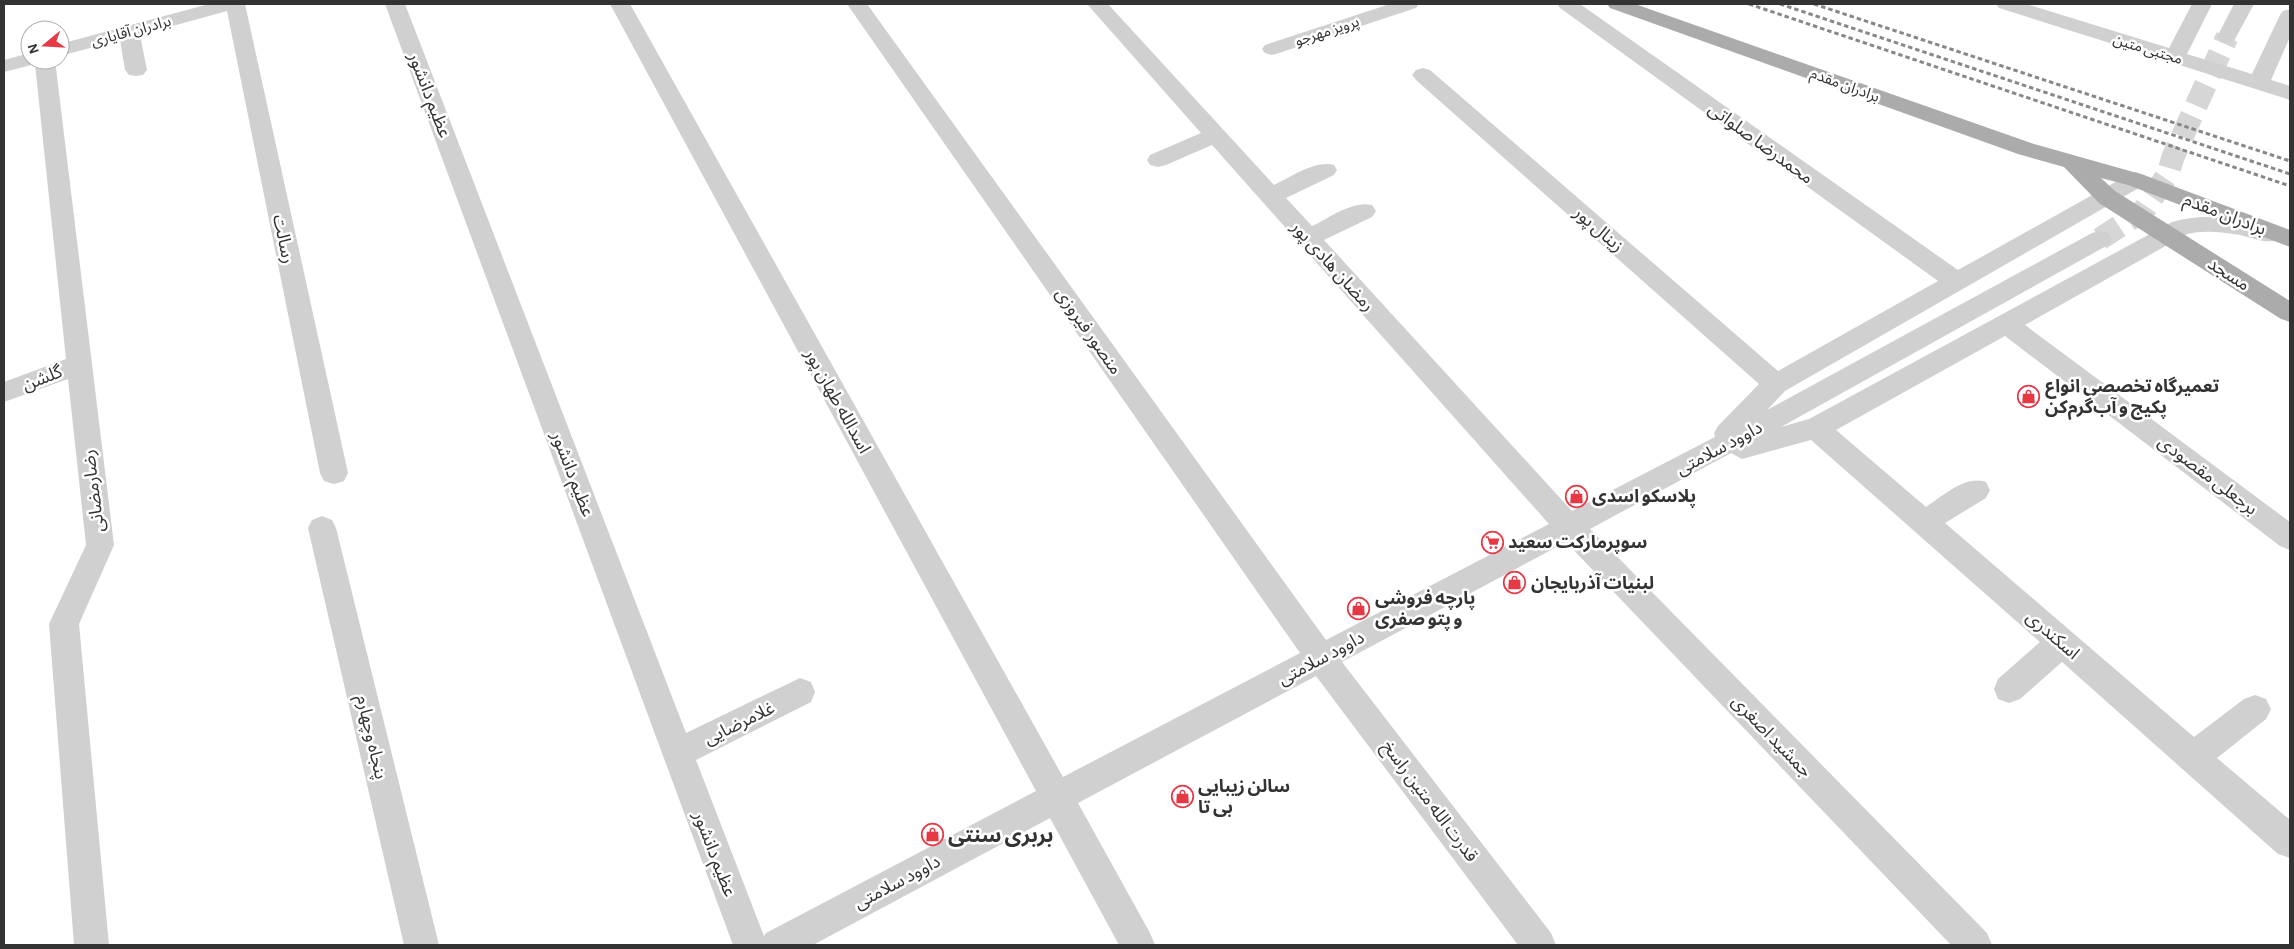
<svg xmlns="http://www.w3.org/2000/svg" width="2294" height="949" viewBox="0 0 2294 949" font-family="'Alegreya Sans','Noto Sans Arabic',sans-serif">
  <rect width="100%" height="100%" fill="#fff"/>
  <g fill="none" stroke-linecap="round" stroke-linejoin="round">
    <polyline stroke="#d6d6d6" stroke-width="23" stroke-dasharray="23 11" stroke-linecap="butt" points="2100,239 2144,210 2168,174 2173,157 2227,37"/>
    <g fill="#d0d0d0" fill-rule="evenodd">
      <polygon points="209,4 245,4 348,473 344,481 334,484 324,481 320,473 227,11 140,35 147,70 143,75 136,76 129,75 125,70 120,40 60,56 60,44"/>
      <path d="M 385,4 L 405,4 L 686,733 L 800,678 L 811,682 L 815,692 L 811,702 L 696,760 L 764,936 L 766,933 L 1036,791 L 610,4 L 630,4 L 1063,777 L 1300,653 L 847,4 L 867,4 L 1326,640 L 1549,524 L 1212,145 L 1166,165 L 1158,167 L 1150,165 L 1147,160 L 1150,155 L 1201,133 L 1087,4 L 1108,4 L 1274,185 C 1291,177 1315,160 1334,165 L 1337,170 L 1334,175 L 1286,198 L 1312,226 C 1329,218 1353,200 1372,205 L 1376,211 L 1372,217 L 1324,240 L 1572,511 L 1715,437 L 1714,433 L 1718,426 L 1759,384 L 1416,80 L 1412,75 L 1416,70 L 1423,68 L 1430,70 L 1778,371 L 1938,281 L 1560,8 L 1557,4 L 1580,4 L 1958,270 L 2128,175 L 2136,172 L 2144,175 L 2147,180 L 2144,185 L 1785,391 L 1767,410 L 2092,233 L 2100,231 L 2108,233 L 2112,239 L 2108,245 L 1781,427 L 1809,419 L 2172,222 C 2209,212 2243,218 2279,228 L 2283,234 L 2279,240 C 2266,244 2253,238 2240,235 C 2223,232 2204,230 2187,234 L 2025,325 L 2290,522 L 2290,550 L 2280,546 L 2005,336 L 1836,430 L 1926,507 C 1943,496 1965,475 1986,482 L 1990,490 L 1986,498 L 1945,523 L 2194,737 L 2244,699 L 2255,695 L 2266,699 L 2271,709 L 2266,719 L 2217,758 L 2290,820 L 2290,858 L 2278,854 L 2062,662 L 2020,699 L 2009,703 L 1998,699 L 1994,689 L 1998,679 L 2040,642 L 1811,440 L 1742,459 L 1731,453 L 1590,529 L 1987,933 L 1992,945 L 1951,945 L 1566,542 L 1342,662 L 1551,933 L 1556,945 L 1518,945 L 1316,676 L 1078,803 L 1150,933 L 1155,945 L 1119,945 L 1050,818 L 813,945 L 733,945 Z"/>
      <polygon points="1390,4 1419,4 1416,8 1279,53 1272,55 1265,53 1262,49 1265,45"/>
      <polygon points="1996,4 2026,4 2169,48 2192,4 2212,4 2187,54 2252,74 2280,15 2283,11 2290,9 2290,37 2271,80 2290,86 2290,100 1999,8"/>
      <polygon points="2234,4 2254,4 2234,41 2227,43 2220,41 2217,37"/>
      <polygon points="30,53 30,60 55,60 114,545 79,624 109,945 74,945 49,624 86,545 68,379 4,402 4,382 66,359 35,64 4,72 4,60"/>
      <polygon points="322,516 332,520 336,528 439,945 404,945 308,528 312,520"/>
    </g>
    <polygon fill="#ababab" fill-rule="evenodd" points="1607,4 1635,4 2034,144 2144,175 2290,230 2290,247 2128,185 2101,178 2115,191 2290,301 2290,322 2281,319 2099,203 2064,167 2018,154 1610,8"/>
    <g stroke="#888" stroke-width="3" stroke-dasharray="4.5 3" stroke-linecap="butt">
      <polyline points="1749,4 2290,186"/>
      <polyline points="1780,4 2290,174"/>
      <polyline points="1814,4 2290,161"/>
    </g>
  </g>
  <defs>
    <symbol id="shop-ring" viewBox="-11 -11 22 22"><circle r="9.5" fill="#fff" stroke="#e63946" stroke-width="1.5"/><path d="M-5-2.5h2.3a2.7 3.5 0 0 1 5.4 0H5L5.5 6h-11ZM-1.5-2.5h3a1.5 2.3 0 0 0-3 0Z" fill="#e63946"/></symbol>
    <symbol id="supermarket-ring" viewBox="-11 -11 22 22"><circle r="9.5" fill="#fff" stroke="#e63946" stroke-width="1.5"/><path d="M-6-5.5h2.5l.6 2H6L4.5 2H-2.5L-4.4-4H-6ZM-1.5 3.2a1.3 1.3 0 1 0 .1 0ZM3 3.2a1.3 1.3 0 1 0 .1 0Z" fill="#e63946"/></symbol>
  </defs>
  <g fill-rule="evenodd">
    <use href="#shop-ring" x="2016" y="384" width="25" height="25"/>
    <use href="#shop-ring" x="1564" y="484" width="25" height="25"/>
    <use href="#supermarket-ring" x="1480" y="530" width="25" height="25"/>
    <use href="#shop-ring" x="1502" y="570" width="25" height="25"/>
    <use href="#shop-ring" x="1346" y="596" width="25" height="25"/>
    <use href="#shop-ring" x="1170" y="784" width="25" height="25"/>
    <use href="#shop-ring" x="920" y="822" width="25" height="25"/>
  </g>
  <g text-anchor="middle" stroke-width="5" stroke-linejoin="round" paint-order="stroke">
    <g font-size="15" fill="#333" stroke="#fff">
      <text transform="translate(131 31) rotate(-15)" y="5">برادران آقایاری</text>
      <text transform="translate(1327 31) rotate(-18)" y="5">پرویز مهرجو</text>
      <text transform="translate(2148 49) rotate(17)" y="5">مجتبی متین</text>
      <text transform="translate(1845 85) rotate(20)" y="5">برادران مقدم</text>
    </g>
    <g font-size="18" fill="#333" stroke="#fff">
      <text transform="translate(430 95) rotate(69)" y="6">عظیم دانشور</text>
      <text transform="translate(1761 143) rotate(36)" y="6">محمدرضا صلواتی</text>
      <text transform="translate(2225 214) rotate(21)" y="6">برادران مقدم</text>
      <text transform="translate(1599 229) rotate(41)" y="6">زینال پور</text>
      <text transform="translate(284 239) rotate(78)" y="6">رسالت</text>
      <text transform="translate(1333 266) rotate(48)" y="6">رمضان هادی پور</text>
      <text transform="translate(2229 274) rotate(33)" y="6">مسجد</text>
      <text transform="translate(1089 331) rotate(55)" y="6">منصور فیروزی</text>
      <text transform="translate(42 378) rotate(-21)" y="6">گلشن</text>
      <text transform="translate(838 401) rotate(61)" y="6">اسدالله طهان پور</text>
      <text transform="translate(1719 448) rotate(-28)" y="6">داوود سلامتی</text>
      <text transform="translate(573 474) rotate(69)" y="6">عظیم دانشور</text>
      <text transform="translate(2208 475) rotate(37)" y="6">برجعلی مقصودی</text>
      <text transform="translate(93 491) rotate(-97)" y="6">رضارمضانی</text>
      <text transform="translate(2053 635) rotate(41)" y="6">اسکندری</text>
      <text transform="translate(1321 658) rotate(-28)" y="6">داوود سلامتی</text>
      <text transform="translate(739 723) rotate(-26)" y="6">غلامرضایی</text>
      <text transform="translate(1772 736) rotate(46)" y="6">جمشید اصغری</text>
      <text transform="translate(372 737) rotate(77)" y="6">پنجاه وچهارم</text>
      <text transform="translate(1430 801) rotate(53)" y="6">قدرت الله متین راسخ</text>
      <text transform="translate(715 854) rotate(69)" y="6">عظیم دانشور</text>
      <text transform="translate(897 882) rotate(-28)" y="6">داوود سلامتی</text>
    </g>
    <g font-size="18" font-weight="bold" fill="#333" stroke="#fff" text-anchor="start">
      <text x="2045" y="392">تعمیرگاه تخصصی انواع<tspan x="2045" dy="21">پکیج و آب‌گرم‌کن</tspan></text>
      <text x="1592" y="502">پلاسکو اسدی</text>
      <text x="1508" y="548">سوپرمارکت سعید</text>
      <text x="1531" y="589">لبنیات آذربایجان</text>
      <text x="1375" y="604">پارچه فروشی<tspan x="1375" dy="21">و پتو صفری</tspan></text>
      <text x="1198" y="792">سالن زیبایی<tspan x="1198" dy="21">بی تا</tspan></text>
    </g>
    <g font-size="21" font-weight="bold" fill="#333" stroke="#fff" text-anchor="start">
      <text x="948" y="842">بربری سنتی</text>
    </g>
  </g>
  <rect width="2294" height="949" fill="none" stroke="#333333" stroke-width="10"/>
  <g transform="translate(45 45) rotate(252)"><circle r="24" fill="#ffffff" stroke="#adadad"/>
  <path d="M0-4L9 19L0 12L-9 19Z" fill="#e63946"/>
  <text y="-8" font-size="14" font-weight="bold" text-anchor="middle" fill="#333333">N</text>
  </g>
</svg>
